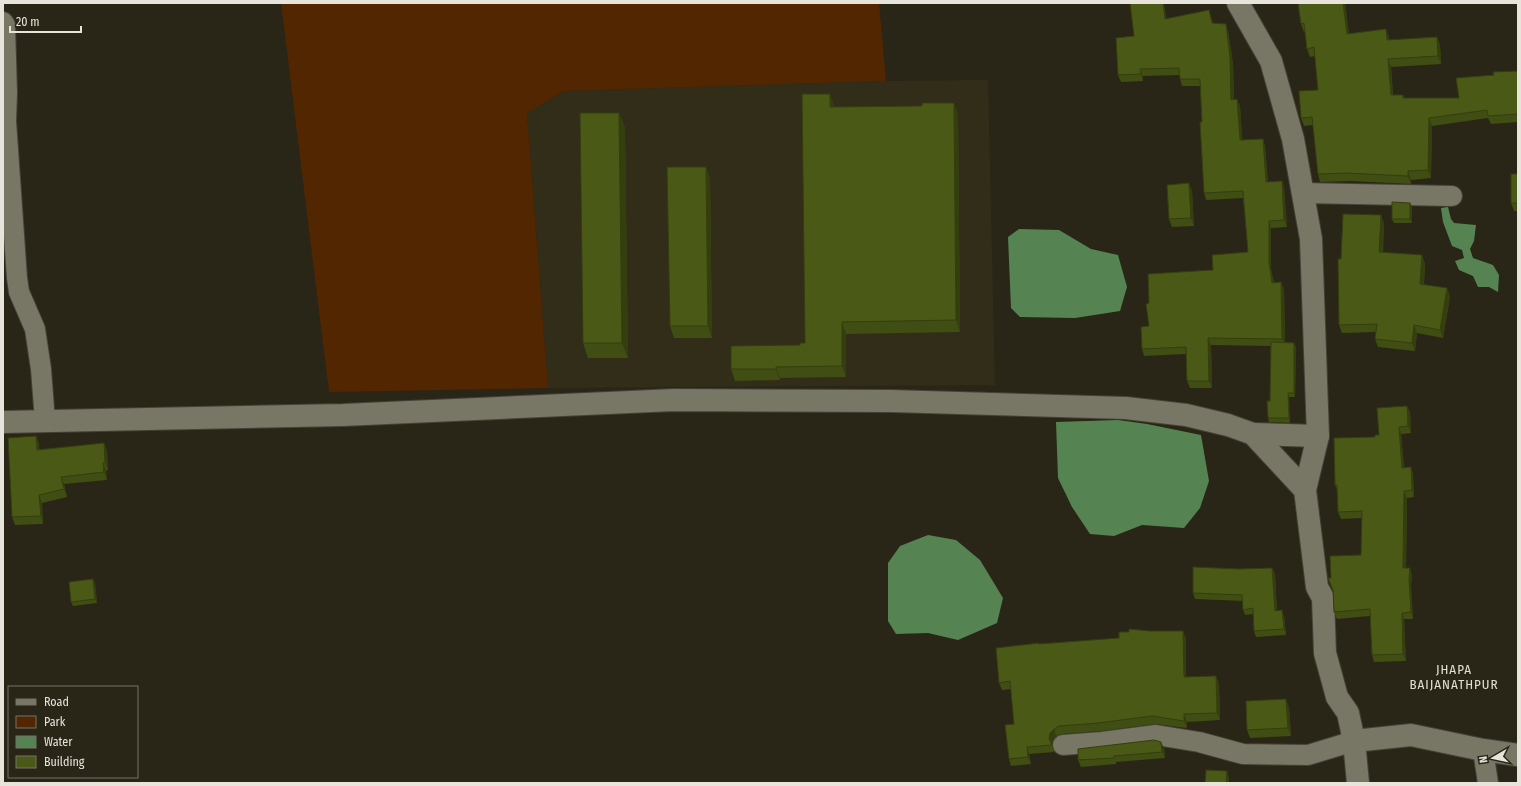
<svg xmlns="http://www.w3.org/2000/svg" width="1521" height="786" viewBox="0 0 1521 786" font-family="'Fira Sans Condensed',sans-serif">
  <rect width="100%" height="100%" fill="#292618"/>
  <polygon fill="#312d18" points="988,80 995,385 548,388 527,112 565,91 886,81"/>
  <polygon fill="#512600" points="281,3 879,3 886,81 564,91 527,113 548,388 329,392"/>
  <g fill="#558452">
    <polygon points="1448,207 1451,219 1454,223 1476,225 1474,241 1470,249 1473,258 1493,265 1499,275 1498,292 1489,287 1478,287 1473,276 1459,270 1455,261 1464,258 1462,250 1452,246 1443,222 1441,208"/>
    <polygon points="1019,229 1059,230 1091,249 1118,255 1127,287 1120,311 1075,318 1020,317 1011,308 1008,237"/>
    <polygon points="1118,420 1147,424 1201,435 1209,481 1200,508 1184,528 1142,525 1114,536 1090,534 1072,507 1058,478 1056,422"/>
    <polygon points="928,535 956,540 980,560 1003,598 997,623 958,640 928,633 896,634 888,621 888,563 900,546"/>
  </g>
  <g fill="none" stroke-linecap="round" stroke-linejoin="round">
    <defs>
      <g id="minor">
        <polyline points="3,22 5,25 7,93 6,121 17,278 19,292 35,329 41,369 45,421"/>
        <polyline points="1303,193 1452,196"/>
        <polyline points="1063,745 1102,742 1156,735 1199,742 1243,754 1308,755 1354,741"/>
        <polyline points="1483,750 1488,783"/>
      </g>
      <g id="tertiary">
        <polyline points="1238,3 1271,61 1293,139 1311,239 1318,436 1305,490 1317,587 1323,598 1325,653 1337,697 1348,713 1354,741 1358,783"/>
        <polyline points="3,422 343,415 674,400 891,401 1126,408 1186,415 1228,425 1253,434 1305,490"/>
        <polyline points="1253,434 1318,436"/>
        <polyline points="1354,741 1411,735 1483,750 1518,755"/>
      </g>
    </defs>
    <use href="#minor" stroke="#444237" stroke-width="22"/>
    <use href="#tertiary" stroke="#444237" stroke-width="24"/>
    <use href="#minor" stroke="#787665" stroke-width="20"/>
    <use href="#tertiary" stroke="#787665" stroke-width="22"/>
  </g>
  <g fill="#404d13">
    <polygon points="1298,3 1345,3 1349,34 1389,37 1389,40 1437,37 1440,45 1441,64 1391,67 1393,95 1403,95 1404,98 1459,98 1494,75 1518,71 1518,122 1491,124 1488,118 1432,126 1431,178 1411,180 1411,184 1350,181 1320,182 1318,174 1313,125 1304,126 1301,118 1318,90 1315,56 1310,57 1307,49 1305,32 1304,32 1301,24"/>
    <polygon points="1209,10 1213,23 1228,31 1233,64 1234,100 1240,106 1242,140 1263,139 1265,146 1268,182 1282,181 1284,188 1287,227 1271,228 1271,269 1274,283 1284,289 1285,342 1294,343 1296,347 1295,397 1289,397 1290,423 1269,422 1268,418 1270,401 1271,346 1211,345 1212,388 1190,388 1187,381 1186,354 1144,356 1142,349 1149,326 1149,303 1248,252 1243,198 1206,200 1204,193 1202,122 1200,86 1182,86 1180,79 1180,75 1143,76 1143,81 1121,82 1118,75 1134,36 1167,19"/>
    <polygon points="830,94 834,107 958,114 960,332 846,334 846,377 780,378 780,380 735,381 731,369 805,343"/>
    <polygon points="619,113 625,128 628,358 588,358 583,343"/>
    <polygon points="706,167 710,179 712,338 674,338 670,326"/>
    <polygon points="1518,174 1518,211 1514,211 1511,203"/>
    <polygon points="1192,191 1194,226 1172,227 1169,219"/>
    <polygon points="1410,203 1412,207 1412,223 1394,223 1392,219"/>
    <polygon points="1384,223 1383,253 1422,255 1425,264 1424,285 1447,288 1450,297 1443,338 1417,333 1415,351 1378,347 1375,339 1376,332 1342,333 1339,325 1341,259"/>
    <polygon points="1407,406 1410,412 1411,433 1401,434 1404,468 1411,467 1413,474 1414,497 1407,498 1406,568 1412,575 1411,586 1413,619 1404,619 1406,661 1374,662 1372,655 1370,616 1337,619 1334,612 1333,591 1331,578 1361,555 1362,518 1341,519 1338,512 1337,490 1335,485 1375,437 1379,435"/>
    <polygon points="36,436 39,444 39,450 104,443 107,451 108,470 106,471 107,480 64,484 67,497 42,503 43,524 15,525 12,517"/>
    <polygon points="1272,568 1275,574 1277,611 1284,616 1286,635 1256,637 1254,631 1253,614 1245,615 1243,610 1243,601 1195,599 1193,593 1239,569"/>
    <polygon points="93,579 95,583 97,603 73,606 71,602"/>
    <polygon points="1186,638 1186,677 1219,683 1220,720 1187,722 1187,728 1155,724 1101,731 1062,734 1056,736 1053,740 1052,745 1054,752 1029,754 1031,764 1011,766 1009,759 1014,724 1011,689 1002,690 999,683 1039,644"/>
    <polygon points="1289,707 1291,736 1250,738 1247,730"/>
    <polygon points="1164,748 1165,758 1116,762 1116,764 1081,767 1078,760"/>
  </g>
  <g fill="#343e0f">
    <polygon points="1163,3 1164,3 1168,26 1165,19"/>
    <polygon points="1343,3 1345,3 1350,42 1347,34"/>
    <polygon points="1226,24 1228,31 1233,64 1234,107 1231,100"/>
    <polygon points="1386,29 1389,37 1390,48 1387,40"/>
    <polygon points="1437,37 1440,45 1441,64 1438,56"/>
    <polygon points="1388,59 1391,67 1393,103 1391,95"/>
    <polygon points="1140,69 1143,76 1143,81 1141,74"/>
    <polygon points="830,94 834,105 834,118 830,107"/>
    <polygon points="1237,99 1240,106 1243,147 1240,140"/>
    <polygon points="954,103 958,114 960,332 956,320"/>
    <polygon points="619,113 625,128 628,358 622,343"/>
    <polygon points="1429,118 1432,126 1431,178 1428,170"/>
    <polygon points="1263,139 1265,146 1268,189 1266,182"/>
    <polygon points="706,167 710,179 712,338 708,326"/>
    <polygon points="1408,171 1411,180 1411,184 1408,176"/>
    <polygon points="1282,181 1284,188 1287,227 1284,220"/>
    <polygon points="1189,183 1192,191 1194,226 1191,218"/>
    <polygon points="1410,203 1412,207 1412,223 1410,219"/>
    <polygon points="1381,215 1384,223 1382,260 1379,252"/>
    <polygon points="1269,221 1271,228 1271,269 1275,290 1272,283 1269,262"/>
    <polygon points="1422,255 1425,264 1423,292 1420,284"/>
    <polygon points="1281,282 1284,289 1285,346 1282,339"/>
    <polygon points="1447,288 1450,297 1443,338 1440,330"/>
    <polygon points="842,322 846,334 846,377 842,366"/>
    <polygon points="1414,325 1417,333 1415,351 1412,343"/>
    <polygon points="1208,338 1211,345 1212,388 1209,381"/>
    <polygon points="1294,343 1296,347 1295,397 1294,393"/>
    <polygon points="776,367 780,378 780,380 776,369"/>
    <polygon points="1288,393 1289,397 1290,423 1289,418"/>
    <polygon points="1407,406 1410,412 1411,433 1408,426"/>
    <polygon points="1399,427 1401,434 1405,474 1402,468"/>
    <polygon points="36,436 39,444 40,458 37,450"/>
    <polygon points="104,443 107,451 108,470 105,462"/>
    <polygon points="103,463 106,471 107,480 104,472"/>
    <polygon points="1411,467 1413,474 1414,497 1412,490"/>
    <polygon points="61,477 64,484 67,497 64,489"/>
    <polygon points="1404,491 1407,498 1406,575 1403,568"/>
    <polygon points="39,495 42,503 43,524 41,516"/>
    <polygon points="1272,568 1275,574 1277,617 1275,611"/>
    <polygon points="1410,568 1412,575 1411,586 1413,619 1411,612 1409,579"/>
    <polygon points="93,579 95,583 97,603 95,599"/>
    <polygon points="1282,610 1284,616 1286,635 1284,629"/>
    <polygon points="1402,613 1404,619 1406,661 1403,654"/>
    <polygon points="1183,631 1186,638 1186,685 1184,677"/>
    <polygon points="1216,676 1219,683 1220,720 1217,713"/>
    <polygon points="1286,699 1289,707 1291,736 1288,728"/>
    <polygon points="1184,714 1187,722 1187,728 1184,721"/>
    <polygon points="1054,729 1056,736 1053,740 1052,745 1049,739 1050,733"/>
    <polygon points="1161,742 1164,748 1165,758 1162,752"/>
    <polygon points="1027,747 1029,754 1031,764 1028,757"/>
    <polygon points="1227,771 1229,777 1229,783 1226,783"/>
  </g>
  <g fill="#4a5916" stroke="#343e0f">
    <polygon points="1130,3 1163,3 1165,19 1209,10 1212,23 1226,24 1230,58 1231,100 1237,99 1240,140 1263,139 1266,182 1282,181 1284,220 1269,221 1269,262 1272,283 1281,282 1282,339 1208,338 1209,381 1187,381 1186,347 1142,349 1141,327 1149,326 1146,304 1149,303 1148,274 1213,270 1212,255 1248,252 1243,191 1204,193 1200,122 1202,122 1200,79 1180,79 1179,68 1140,69 1141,74 1118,75 1116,38 1134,36"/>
    <polygon points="1298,3 1343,3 1347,34 1386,29 1387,40 1437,37 1438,56 1388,59 1391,95 1403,95 1403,98 1459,98 1456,78 1494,75 1493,72 1518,71 1518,114 1488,116 1487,110 1429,118 1428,170 1408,171 1408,176 1347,173 1318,174 1312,117 1301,118 1299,91 1318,90 1314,47 1307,49 1304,23 1301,24"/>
    <polygon points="802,94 830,94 830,107 922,106 922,103 954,103 956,320 842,322 842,366 776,367 776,369 731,369 731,346 800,345 800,343 805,343"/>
    <polygon points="580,113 619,113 622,343 583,343"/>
    <polygon points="667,167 706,167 708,326 670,326"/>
    <rect x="1511" y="174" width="7" height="29"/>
    <polygon points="1189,183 1191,218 1169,219 1167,185"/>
    <polygon points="1392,202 1410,203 1410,219 1392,219"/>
    <polygon points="1343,214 1381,215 1379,252 1422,255 1420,284 1447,288 1440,330 1414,325 1412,343 1375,339 1377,324 1339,325 1338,259 1341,259"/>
    <polygon points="1271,342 1294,343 1294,393 1288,393 1289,418 1268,418 1267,401 1270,401"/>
    <polygon points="1407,406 1408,426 1399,427 1402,468 1411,467 1412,490 1404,491 1403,568 1410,568 1409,579 1411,612 1402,613 1403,654 1372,655 1370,609 1334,612 1333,590 1328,578 1331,578 1330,556 1361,555 1362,511 1338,512 1337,485 1335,485 1334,438 1375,437 1375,435 1379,435 1377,408"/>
    <polygon points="36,436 37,450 104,443 105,462 103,463 104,472 61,477 64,489 39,495 41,516 12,517 8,438"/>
    <polygon points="1193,567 1239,569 1272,568 1275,611 1282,610 1284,629 1254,631 1253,608 1243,610 1242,595 1193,593"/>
    <polygon points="93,579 95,599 71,602 69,582"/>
    <polygon points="1129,629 1150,631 1183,631 1184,677 1216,676 1217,713 1184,714 1184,721 1152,716 1098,723 1059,726 1054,729 1050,733 1049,739 1052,745 1027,747 1028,757 1009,759 1005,725 1014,724 1010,681 999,683 996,648 1039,643 1039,644 1119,638 1119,632 1129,632"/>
    <polygon points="1286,699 1288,728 1247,730 1246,701"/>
    <polygon points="1154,740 1161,742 1162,752 1114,756 1114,758 1078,760 1078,749"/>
    <polygon points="1206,770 1227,771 1226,783 1205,783"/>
  </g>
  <g text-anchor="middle" stroke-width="3" stroke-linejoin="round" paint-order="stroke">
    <g font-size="13" letter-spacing="1" fill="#e3e0cd" stroke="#292618">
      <text x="1454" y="674">JHAPA<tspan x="1454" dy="15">BAIJANATHPUR</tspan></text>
    </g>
  </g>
  <rect width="1521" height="786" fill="none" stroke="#e6e4db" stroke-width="8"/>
  <rect x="8" y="686" width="130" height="92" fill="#292618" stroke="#757266"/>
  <rect x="16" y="699" width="20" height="6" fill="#787665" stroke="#757266"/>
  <text x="44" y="706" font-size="12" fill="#e6e4db">Road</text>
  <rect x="16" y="716" width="20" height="12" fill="#512600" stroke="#757266"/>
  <text x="44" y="726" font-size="12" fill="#e6e4db">Park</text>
  <rect x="16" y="736" width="20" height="12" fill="#558452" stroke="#757266"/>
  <text x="44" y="746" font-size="12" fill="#e6e4db">Water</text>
  <rect x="16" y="756" width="20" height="12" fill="#4a5916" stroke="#757266"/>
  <text x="44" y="766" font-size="12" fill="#e6e4db">Building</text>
  <g transform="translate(1493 758) rotate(261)" stroke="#292618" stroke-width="3" paint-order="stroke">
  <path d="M0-3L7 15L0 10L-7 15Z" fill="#e6e4db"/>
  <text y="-6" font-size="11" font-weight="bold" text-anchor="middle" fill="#e6e4db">N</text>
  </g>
  <path d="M10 26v6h71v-6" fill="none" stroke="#e6e4db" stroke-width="2"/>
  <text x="16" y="26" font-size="12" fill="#e6e4db" stroke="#292618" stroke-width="3" paint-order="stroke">20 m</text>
</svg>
